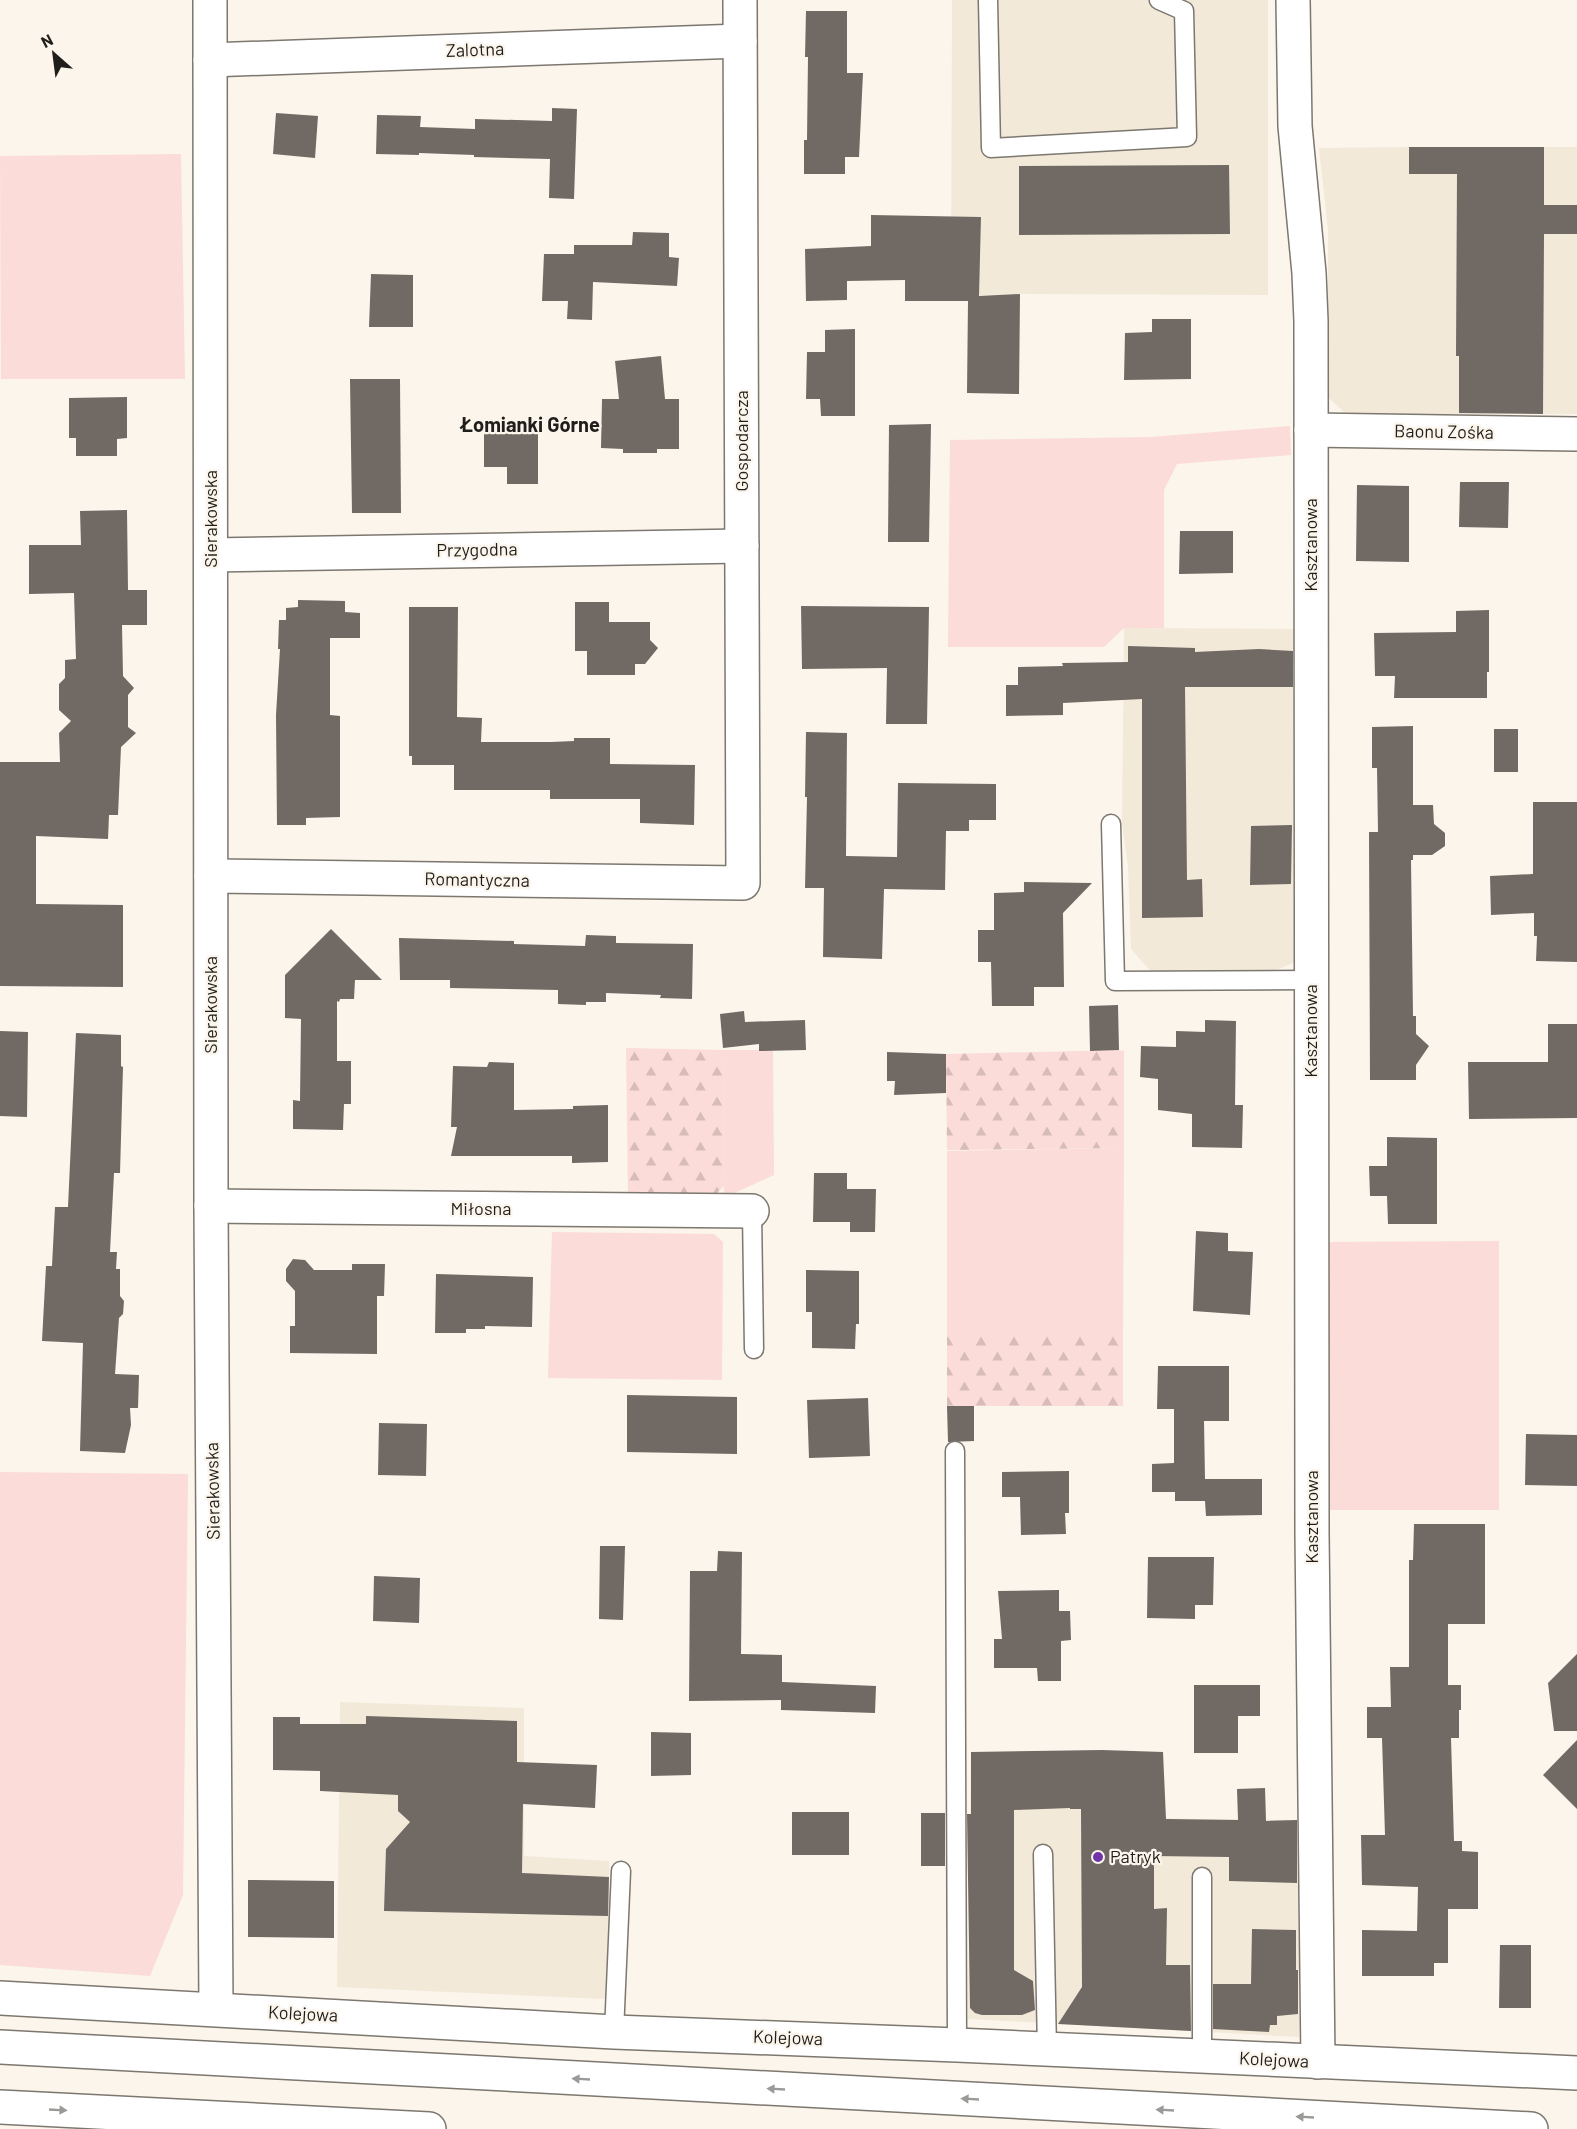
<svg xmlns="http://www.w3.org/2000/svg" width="1577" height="2129" viewBox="0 0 1577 2129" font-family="Barlow,sans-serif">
  <defs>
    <pattern id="forest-firs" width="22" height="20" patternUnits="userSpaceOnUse" patternTransform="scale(1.5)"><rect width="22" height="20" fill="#fbdcd8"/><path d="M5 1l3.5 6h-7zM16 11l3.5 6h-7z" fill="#d7bcb9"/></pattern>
  </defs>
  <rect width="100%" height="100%" fill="#fbf5ec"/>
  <g fill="#f2e9d9">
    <polygon points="952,0 1268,0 1268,295 1020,294 968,296 951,295"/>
    <polygon points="1409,147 1577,147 1577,414 1346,414 1328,397 1328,230 1319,148"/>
    <polygon points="1124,628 1296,629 1301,960 1268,973 1152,973 1131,949 1128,866 1122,824"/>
    <polygon points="340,1702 524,1708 524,1856 609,1861 610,1992 605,1999 337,1987"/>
    <polygon points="971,1752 1124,1818 1299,1820 1299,2037 968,2019"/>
  </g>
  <g fill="#fbdcd8">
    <polygon points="181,154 185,379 1,379 0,156"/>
    <polygon points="1290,426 1291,455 1177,464 1164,490 1164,628 1124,628 1104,647 948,647 950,440 1150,437"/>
    <polygon points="723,1050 773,1050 774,1175 724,1198"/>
    <polygon points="1124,1148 1123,1336 947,1336 947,1151"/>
    <polygon points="552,1232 714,1234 723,1242 722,1380 548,1378"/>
    <polygon points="1499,1241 1499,1510 1326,1510 1327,1242"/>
    <polygon points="0,1472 188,1474 183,1895 150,1976 0,1965"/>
  </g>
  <g fill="url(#forest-firs)">
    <polygon points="626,1048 723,1050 724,1186 714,1196 628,1195"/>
    <polygon points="1119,1050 1124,1051 1124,1148 947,1150 946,1054"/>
    <rect x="947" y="1336" width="176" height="70"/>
  </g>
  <g fill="#716964">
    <polygon points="806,11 847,11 847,73 863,73 859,157 845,157 845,174 804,174 804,140 807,140 808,57 805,57"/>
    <polygon points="552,108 577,109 574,199 549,198 550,159 474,157 474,155 419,153 419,155 376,154 377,115 421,116 420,127 475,129 475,119 552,121"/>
    <polygon points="276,113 318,116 315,158 273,154"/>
    <polygon points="1409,147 1544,147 1544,205 1577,205 1577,234 1544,234 1543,414 1459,413 1459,356 1456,356 1457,174 1409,174"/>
    <polygon points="1229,165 1230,234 1019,235 1019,166"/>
    <polygon points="871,215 981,217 979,296 1020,294 1019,394 967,393 968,301 905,301 905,280 847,281 847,300 806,301 805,249 871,246"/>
    <polygon points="633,232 669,233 669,257 679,258 677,286 593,282 592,320 567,319 568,301 542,301 544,254 574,254 574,245 632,245"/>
    <polygon points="371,274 413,275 413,327 369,327"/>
    <polygon points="1152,319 1191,319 1191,379 1124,380 1125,333 1152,332"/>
    <polygon points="855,329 855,416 821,416 820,399 806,399 807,352 825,352 825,330"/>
    <polygon points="661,356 665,399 679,399 679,449 657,449 657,453 623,453 623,449 601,448 602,399 619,399 615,361"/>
    <polygon points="350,379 400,379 401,513 352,513"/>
    <polygon points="127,397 127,438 117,439 117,456 76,456 76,438 69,438 69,398"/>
    <polygon points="931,424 929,542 888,542 889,425"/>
    <polygon points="538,427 538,484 507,484 507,467 484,467 484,428"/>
    <polygon points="1460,482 1509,482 1508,528 1459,527"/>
    <polygon points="1357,485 1409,486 1409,562 1356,561"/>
    <polygon points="127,510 128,590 147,590 147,625 122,625 123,676 134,688 128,695 128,727 136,733 121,747 118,815 109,815 108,839 36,836 36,904 123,905 123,987 0,986 0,762 60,762 59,733 71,721 59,710 59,684 65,678 65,660 76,659 74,593 29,594 29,545 81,545 80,511"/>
    <polygon points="1180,531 1233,531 1233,573 1179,574"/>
    <polygon points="298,600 345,601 345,612 360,613 360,638 330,638 330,715 340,716 340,817 306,818 306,825 277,825 276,715 280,649 278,649 279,620 286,620 286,608 298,607"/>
    <polygon points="575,602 609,602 609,622 650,622 650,640 658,648 645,664 635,664 635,675 587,675 587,651 575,651"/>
    <polygon points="801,606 929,607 927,724 886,724 887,668 802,669"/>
    <polygon points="409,607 458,607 457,717 482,718 481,742 551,742 574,741 574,738 610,738 610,764 695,765 694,825 640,823 640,799 550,799 550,790 454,790 454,765 412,765 412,756 409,756"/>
    <polygon points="1489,610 1489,672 1487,672 1487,698 1394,698 1395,676 1375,676 1374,633 1456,632 1456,611"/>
    <polygon points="1128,646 1195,648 1195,652 1259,649 1293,651 1293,687 1185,687 1187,880 1202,879 1203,917 1142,918 1142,699 1063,703 1063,715 1006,716 1006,685 1018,685 1018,667 1063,666 1062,663 1128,662"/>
    <polygon points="1413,726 1413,805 1433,805 1434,824 1445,833 1445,846 1432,855 1413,855 1413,860 1411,860 1413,1016 1416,1016 1416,1034 1429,1046 1416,1065 1416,1080 1370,1080 1369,832 1378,832 1377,768 1372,768 1372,727"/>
    <rect x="1494" y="729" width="24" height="43"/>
    <polygon points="806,732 847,733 846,856 897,857 898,783 996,784 996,820 969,820 969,831 946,831 945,890 884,889 882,959 823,957 824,888 805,888 807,797 805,797"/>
    <polygon points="1533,802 1577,802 1577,962 1536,961 1537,936 1534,936 1534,913 1491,915 1490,876 1533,874"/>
    <polygon points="1292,825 1291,884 1250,885 1251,826"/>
    <polygon points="1024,882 1092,883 1063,913 1064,987 1034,987 1034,1006 992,1006 991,962 978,962 978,930 994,930 994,893 1024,892"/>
    <polygon points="331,929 382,980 355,980 354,999 340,999 339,1002 337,1001 337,1061 351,1061 351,1104 344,1104 343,1130 293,1129 293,1100 300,1101 301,1019 285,1018 285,975"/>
    <polygon points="586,935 616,936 616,943 693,944 692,999 660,998 661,995 606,993 606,1002 586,1002 586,1005 558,1004 558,990 450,988 450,980 400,980 399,938 514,941 514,944 585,946"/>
    <polygon points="1118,1005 1119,1050 1090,1051 1089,1006"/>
    <polygon points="744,1011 745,1022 805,1020 806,1050 759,1051 759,1044 723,1048 720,1014"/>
    <polygon points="1205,1020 1236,1021 1235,1105 1243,1105 1242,1148 1192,1147 1192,1114 1158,1110 1158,1079 1140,1077 1141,1046 1176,1047 1176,1031 1205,1032"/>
    <polygon points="1548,1024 1577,1024 1577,1118 1469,1119 1468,1062 1548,1062"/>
    <polygon points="0,1031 28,1032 27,1117 0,1116"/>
    <polygon points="76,1033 121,1035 121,1066 123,1067 120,1173 114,1173 110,1252 117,1252 116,1269 120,1269 120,1296 124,1301 123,1314 119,1318 115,1374 139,1375 138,1408 130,1408 131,1425 125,1453 80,1451 83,1343 42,1341 46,1266 52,1266 55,1207 68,1207"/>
    <polygon points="887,1052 946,1054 946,1093 894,1095 895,1081 887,1081"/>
    <polygon points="489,1062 514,1063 514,1110 573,1109 573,1106 608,1105 608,1162 572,1163 572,1156 451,1156 457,1127 451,1127 453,1066 487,1067"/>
    <polygon points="1387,1137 1437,1138 1437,1224 1388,1224 1387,1196 1370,1196 1369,1166 1387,1166"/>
    <polygon points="814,1173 847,1173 847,1189 876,1189 875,1232 850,1232 850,1222 813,1222"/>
    <polygon points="1196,1231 1228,1233 1228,1251 1253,1252 1250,1315 1193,1311"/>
    <polygon points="293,1259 305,1260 314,1270 352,1270 352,1264 385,1264 384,1296 377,1296 377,1354 290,1353 290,1326 295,1326 295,1291 286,1281 286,1269"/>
    <polygon points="806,1270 859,1271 859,1324 856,1324 855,1349 812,1348 812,1312 806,1312"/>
    <polygon points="436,1274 533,1277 532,1327 485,1326 485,1329 466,1329 466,1333 435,1333"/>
    <polygon points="1158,1366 1229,1366 1229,1421 1204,1421 1205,1479 1262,1479 1262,1515 1206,1516 1205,1501 1175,1501 1175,1492 1152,1492 1152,1464 1174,1463 1174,1409 1157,1409"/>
    <polygon points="627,1395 737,1397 737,1454 627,1452"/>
    <polygon points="868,1398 870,1456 809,1458 807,1400"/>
    <polygon points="947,1406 974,1406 974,1441 948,1442"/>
    <polygon points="379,1423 427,1424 426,1476 378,1475"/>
    <polygon points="1526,1434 1577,1435 1577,1486 1525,1485"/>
    <polygon points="1069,1471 1069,1513 1065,1513 1066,1534 1021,1535 1020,1497 1002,1497 1002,1472"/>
    <polygon points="1414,1524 1485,1524 1485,1624 1448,1624 1448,1685 1461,1685 1461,1710 1459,1710 1459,1738 1451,1738 1454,1841 1462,1841 1462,1851 1478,1852 1478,1909 1448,1909 1448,1963 1434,1963 1434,1976 1362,1976 1362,1930 1417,1931 1418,1887 1362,1885 1361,1835 1385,1835 1382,1738 1367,1738 1367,1707 1391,1707 1390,1667 1409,1667 1409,1560 1413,1560"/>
    <polygon points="600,1546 625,1546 623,1620 599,1619"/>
    <polygon points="718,1551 742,1552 741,1654 782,1655 782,1682 876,1686 875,1713 781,1710 781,1700 689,1701 690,1571 717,1571"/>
    <polygon points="1148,1557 1214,1557 1213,1605 1195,1605 1195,1619 1147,1618"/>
    <polygon points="374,1576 420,1578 419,1623 373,1621"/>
    <polygon points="1059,1590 1059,1611 1070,1611 1071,1640 1061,1641 1061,1681 1038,1681 1037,1668 994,1668 994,1639 1002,1639 998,1591"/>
    <polygon points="1577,1654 1577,1731 1554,1731 1548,1683"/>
    <polygon points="1194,1685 1260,1685 1260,1716 1238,1716 1238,1753 1194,1753"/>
    <polygon points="366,1716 517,1721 517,1762 597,1765 595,1808 523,1804 522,1873 609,1877 608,1916 384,1911 386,1849 410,1822 398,1811 398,1795 320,1791 320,1771 273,1770 273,1717 300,1717 300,1724 366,1724"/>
    <polygon points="651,1732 691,1733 691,1775 651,1776"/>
    <polygon points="1577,1740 1577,1809 1543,1775"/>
    <polygon points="1102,1750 1163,1752 1166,1819 1238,1820 1237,1789 1265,1788 1266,1821 1297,1820 1297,1883 1229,1881 1229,1857 1154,1856 1154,1909 1167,1908 1166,1965 1190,1965 1191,2031 1058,2024 1082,1987 1081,1809 1070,1809 1070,1808 1014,1810 1014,1970 1033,1981 1035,2010 1022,2015 982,2015 975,2013 970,2008 967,1814 971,1814 971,1752"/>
    <rect x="792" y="1812" width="57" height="43"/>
    <rect x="921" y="1813" width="24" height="53"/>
    <polygon points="248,1880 334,1881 334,1938 248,1937"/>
    <polygon points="1252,1929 1296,1930 1296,1970 1298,1970 1298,2014 1277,2016 1277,2025 1270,2025 1269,2032 1213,2029 1213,1984 1251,1984"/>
    <polygon points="1500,1945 1531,1945 1531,2008 1499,2008"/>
  </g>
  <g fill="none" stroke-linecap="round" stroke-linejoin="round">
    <defs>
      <g id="lane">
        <polyline points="988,0 991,148 1187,137 1184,11 1159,0"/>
        <polyline points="1111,824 1115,981 1311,980"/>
        <polyline points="752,1211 754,1349"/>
        <polyline points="955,1451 957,2045"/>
        <polyline points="1043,1854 1047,2049"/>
        <polyline points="614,2032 621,1871"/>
        <polyline points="1202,2057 1202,1877"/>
      </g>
      <g id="street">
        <polyline points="210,0 211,1206 216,2009"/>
        <polyline points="1293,0 1295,126 1309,273 1311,321 1312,1533 1318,2062"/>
        <polyline points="210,60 740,41"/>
        <polyline points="1311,430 1577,434"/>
        <polyline points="211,555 742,546"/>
        <polyline points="211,876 743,883 740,0"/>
        <polyline points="211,1206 752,1211"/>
        <polyline points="0,1998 614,2032 957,2045 1577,2073"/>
      </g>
      <g id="highway">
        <polyline points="0,2047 1531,2129"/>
        <polyline points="0,2107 429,2129"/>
      </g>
    </defs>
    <use href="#lane" stroke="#7c776f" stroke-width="21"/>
    <use href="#street" stroke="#7c776f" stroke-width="36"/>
    <use href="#highway" stroke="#7c776f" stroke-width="36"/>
    <use href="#lane" stroke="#fff" stroke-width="18"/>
    <use href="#street" stroke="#fff" stroke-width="33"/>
    <use href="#highway" stroke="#fff" stroke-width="33"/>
  </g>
  <defs><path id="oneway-solid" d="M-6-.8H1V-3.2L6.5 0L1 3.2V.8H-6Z" transform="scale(1.5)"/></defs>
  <g fill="#9b9a98">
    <use href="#oneway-solid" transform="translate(581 2079) rotate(-177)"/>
    <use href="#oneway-solid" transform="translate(776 2089) rotate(-177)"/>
    <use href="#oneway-solid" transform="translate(970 2099) rotate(-177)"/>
    <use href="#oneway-solid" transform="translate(58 2110) rotate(3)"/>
    <use href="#oneway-solid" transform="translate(1165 2110) rotate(-177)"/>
    <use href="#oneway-solid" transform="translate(1305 2117) rotate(-177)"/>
  </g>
  <circle fill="#7034aa" stroke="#fbf5ec" stroke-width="2" cx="1098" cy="1857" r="6"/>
  <g text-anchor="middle" stroke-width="4.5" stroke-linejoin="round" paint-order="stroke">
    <g font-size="18" fill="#201e1b" stroke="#fbf5ec">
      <text transform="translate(475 50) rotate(-2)" y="6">Zalotna</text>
      <text transform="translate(1444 432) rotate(1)" y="6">Baonu Zośka</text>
      <text transform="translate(742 441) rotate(-90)" y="6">Gospodarcza</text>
      <text transform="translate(211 519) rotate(-90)" y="6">Sierakowska</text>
      <text transform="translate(1311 545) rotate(-90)" y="6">Kasztanowa</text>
      <text transform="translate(477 550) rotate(-1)" y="6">Przygodna</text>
      <text transform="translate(477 880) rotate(1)" y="6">Romantyczna</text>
      <text transform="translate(211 1005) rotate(-90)" y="6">Sierakowska</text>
      <text transform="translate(1311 1031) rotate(-90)" y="6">Kasztanowa</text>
      <text x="481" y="1215">Miłosna</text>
      <text transform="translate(213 1491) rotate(-91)" y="6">Sierakowska</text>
      <text transform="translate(1312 1517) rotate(-90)" y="6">Kasztanowa</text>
      <text transform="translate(303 2014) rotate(3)" y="6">Kolejowa</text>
      <text transform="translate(788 2038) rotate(2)" y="6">Kolejowa</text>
      <text transform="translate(1274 2060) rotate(3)" y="6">Kolejowa</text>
    </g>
    <g font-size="18" fill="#201e1b" stroke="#fbf5ec" text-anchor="start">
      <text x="1110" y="1863">Patryk</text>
    </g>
    <g font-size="20" font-weight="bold" fill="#201e1b" stroke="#fbf5ec">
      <text x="530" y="432">Łomianki Górne</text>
    </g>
  </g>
  <g transform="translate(54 54) rotate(332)" stroke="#fbf5ec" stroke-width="4.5" paint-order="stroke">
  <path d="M0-4.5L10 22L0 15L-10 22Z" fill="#201e1b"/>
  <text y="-9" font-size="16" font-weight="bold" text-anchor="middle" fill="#201e1b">N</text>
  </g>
</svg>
